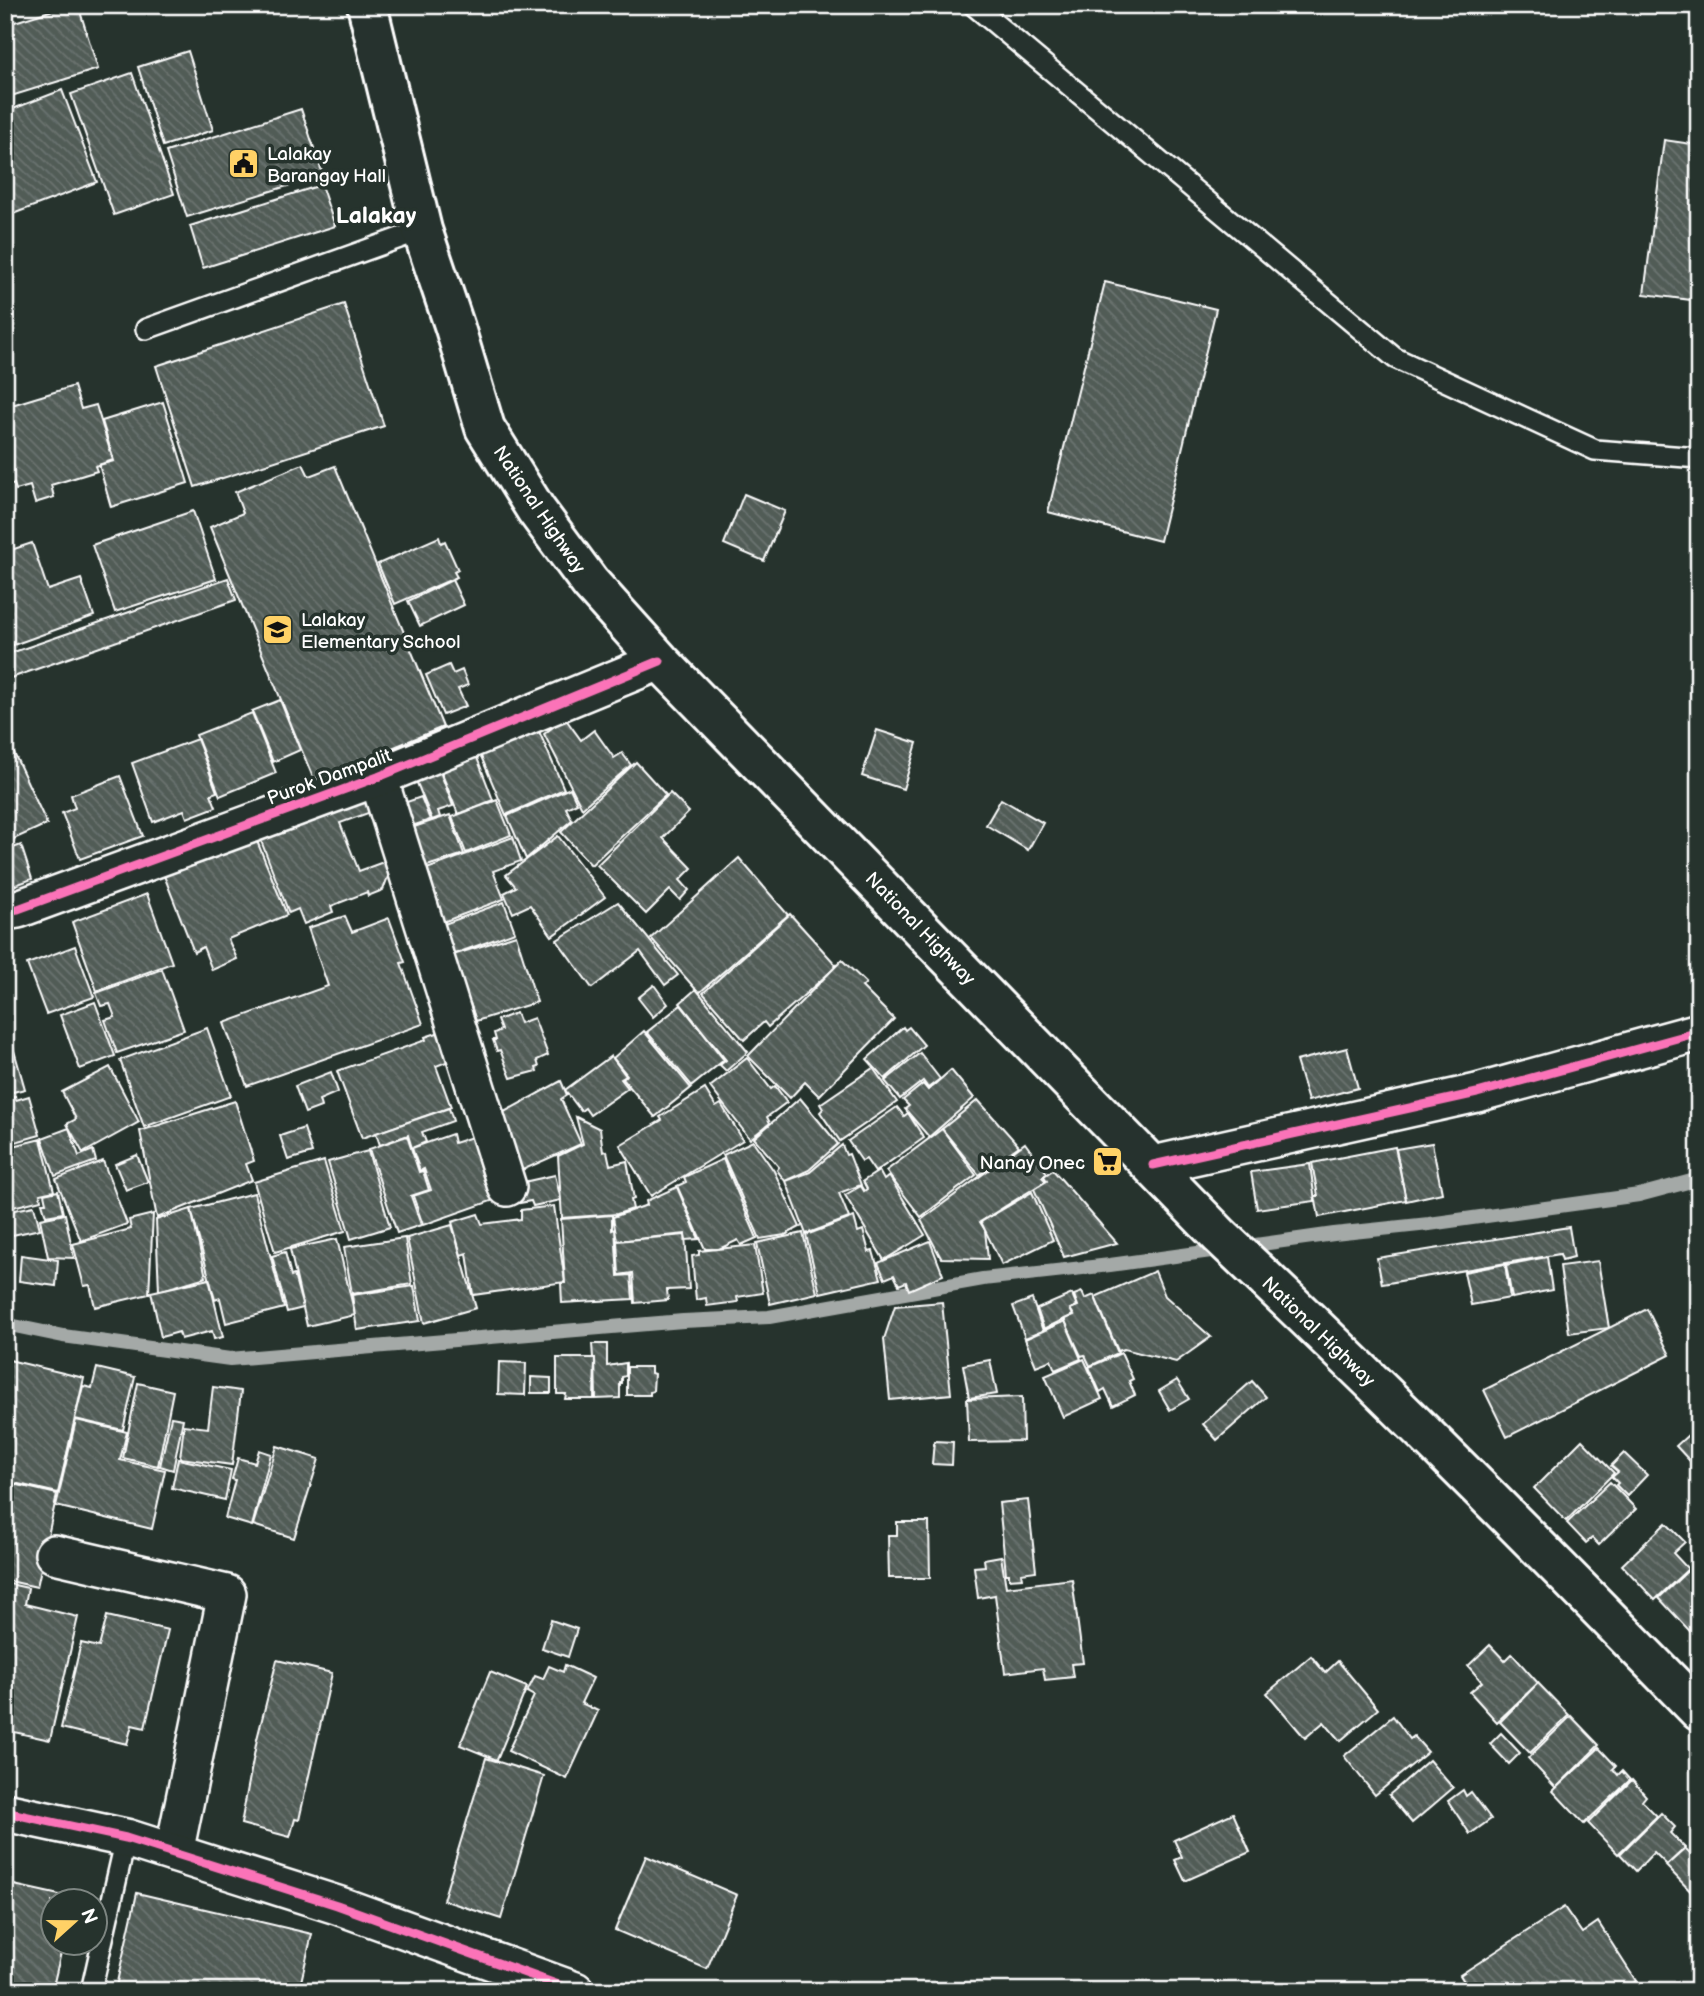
<svg xmlns="http://www.w3.org/2000/svg" width="1704" height="1996" viewBox="0 0 1704 1996" font-family="'Balsamiq Sans',sans-serif">
  <defs>
    <pattern id="building-back-hatch" width="6" height="6" patternUnits="userSpaceOnUse" patternTransform="scale(1.75)"><rect width="6" height="6" fill="#515c57"/><path d="M-1 5l2 2M0 0l6 6M5-1l2 2" fill="none" stroke="#6b7470"/></pattern>
  </defs>
  <rect width="100%" height="100%" fill="#26332d"/>
  <filter id="ink" filterUnits="userSpaceOnUse"><feTurbulence type="fractalNoise" baseFrequency=".0143" numOctaves="2"/><feDisplacementMap in="SourceGraphic" scale="14" xChannelSelector="R" yChannelSelector="G"/><feConvolveMatrix kernelMatrix="1 2 1 2 8 2 1 2 1" color-interpolation-filters="sRGB"/></filter>
  <g filter="url(#ink)">
    <g fill="none" stroke-linecap="round" stroke-linejoin="round">
      <polyline stroke="#a4a9a7" stroke-width="14" points="5,1324 63,1336 230,1359 683,1321 769,1317 983,1279 1110,1265 1334,1234 1429,1224 1639,1195 1699,1179"/>
    </g>
    <g fill="url(#building-back-hatch)" stroke="#fff" stroke-width="2">
      <polygon points="69,5 78,5 98,69 5,98 5,25"/>
      <polygon points="188,51 213,130 163,146 138,67"/>
      <polygon points="132,73 174,194 114,215 71,94"/>
      <polygon points="62,90 97,182 5,217 5,112"/>
      <polygon points="301,109 323,175 187,217 166,152"/>
      <polygon points="1664,140 1699,145 1699,301 1644,294"/>
      <polygon points="321,185 335,226 203,268 190,226"/>
      <polygon points="1105,282 1216,309 1160,541 1048,512"/>
      <polygon points="344,304 384,426 195,487 156,366"/>
      <polygon points="74,386 81,409 96,405 113,460 95,466 97,471 51,485 54,497 35,503 30,486 16,490 14,484 5,487 5,407"/>
      <polygon points="163,402 188,483 111,507 99,465 114,461 102,421"/>
      <polygon points="303,464 309,476 335,466 443,727 314,780 210,527 243,513 235,492"/>
      <polygon points="744,494 785,511 764,561 724,544"/>
      <polygon points="193,511 216,579 115,612 92,545"/>
      <polygon points="439,537 441,543 445,541 458,570 454,572 457,577 395,604 378,564"/>
      <polygon points="32,543 48,590 81,579 94,616 5,648 5,552"/>
      <polygon points="228,578 236,600 5,680 5,655"/>
      <polygon points="452,580 464,605 420,626 408,601"/>
      <polygon points="449,665 453,674 462,670 468,685 458,689 466,706 443,715 426,675"/>
      <polygon points="280,700 300,750 273,762 252,711"/>
      <polygon points="252,713 276,773 220,796 196,735"/>
      <polygon points="565,718 581,740 594,730 614,758 622,753 631,765 582,808 544,734"/>
      <polygon points="538,729 564,789 506,815 480,754"/>
      <polygon points="877,730 917,743 903,789 862,776"/>
      <polygon points="5,734 47,824 5,843"/>
      <polygon points="197,739 217,792 211,794 216,807 187,818 184,810 153,822 132,763"/>
      <polygon points="476,755 493,800 458,814 440,769"/>
      <polygon points="636,762 666,795 591,865 561,832"/>
      <polygon points="439,769 453,806 438,811 440,817 432,820 415,778"/>
      <polygon points="120,776 143,836 80,859 62,813 75,808 71,795"/>
      <polygon points="570,788 577,803 566,808 572,820 526,859 507,816"/>
      <polygon points="364,792 371,812 340,823 359,871 386,861 390,871 383,890 368,896 367,892 331,906 333,912 304,924 298,909 289,913 258,833"/>
      <polygon points="670,793 689,812 663,838 692,868 680,880 689,890 680,900 670,890 646,914 597,865"/>
      <polygon points="421,797 430,820 406,828 398,805"/>
      <polygon points="1001,799 1043,823 1028,850 986,825"/>
      <polygon points="497,800 511,835 466,853 452,817"/>
      <polygon points="450,815 464,854 418,869 405,830"/>
      <polygon points="255,836 287,915 228,939 237,959 212,970 203,947 194,952 163,873"/>
      <polygon points="558,836 605,897 552,936 530,905 513,913 504,893 516,887 506,875"/>
      <polygon points="513,837 521,861 493,871 504,899 435,925 416,873"/>
      <polygon points="21,845 32,879 5,889 5,851"/>
      <polygon points="739,858 788,915 699,993 651,938"/>
      <polygon points="147,894 172,963 97,991 72,922"/>
      <polygon points="504,902 515,932 446,957 436,927"/>
      <polygon points="618,902 678,975 665,985 640,951 592,988 557,940"/>
      <polygon points="790,914 837,966 768,1027 764,1022 744,1040 703,993"/>
      <polygon points="345,916 352,932 389,918 405,962 401,963 423,1024 247,1086 224,1023 328,986 308,928"/>
      <polygon points="516,935 537,1002 476,1021 470,1003 465,1004 450,956"/>
      <polygon points="75,946 94,997 46,1014 27,964"/>
      <polygon points="842,960 866,983 862,987 894,1019 819,1096 805,1082 790,1098 748,1056"/>
      <polygon points="162,969 184,1030 117,1053 105,1020 115,1017 110,1004 101,1006 96,993"/>
      <polygon points="654,985 668,1004 653,1017 638,998"/>
      <polygon points="696,989 748,1052 726,1071 720,1065 726,1060 680,1003"/>
      <polygon points="95,1002 115,1056 80,1069 60,1015"/>
      <polygon points="681,1005 724,1060 692,1086 647,1032"/>
      <polygon points="516,1013 520,1023 534,1018 548,1055 537,1060 539,1067 536,1068 537,1071 511,1078 500,1050 497,1051 493,1040 496,1040 494,1033 501,1030 497,1020"/>
      <polygon points="5,1019 25,1089 5,1094"/>
      <polygon points="903,1027 905,1030 909,1027 924,1045 885,1079 867,1059"/>
      <polygon points="207,1028 231,1096 144,1127 120,1060"/>
      <polygon points="443,1031 454,1059 436,1066 451,1107 362,1138 337,1071 426,1040 425,1037"/>
      <polygon points="644,1031 691,1088 655,1117 623,1079 627,1075 613,1058"/>
      <polygon points="1347,1048 1358,1088 1308,1101 1296,1061"/>
      <polygon points="920,1053 940,1079 928,1088 923,1081 900,1099 885,1081"/>
      <polygon points="611,1056 626,1076 621,1079 628,1088 590,1115 585,1108 581,1111 565,1090"/>
      <polygon points="747,1058 771,1089 775,1086 787,1102 767,1117 770,1123 750,1139 710,1087"/>
      <polygon points="110,1067 139,1122 83,1153 67,1124 76,1119 62,1092"/>
      <polygon points="873,1068 897,1102 840,1141 820,1112 823,1109 820,1104"/>
      <polygon points="951,1070 974,1098 929,1137 905,1109 909,1106 903,1100 923,1084 928,1090"/>
      <polygon points="331,1072 338,1092 319,1100 321,1107 305,1113 295,1086"/>
      <polygon points="561,1081 567,1095 561,1099 581,1144 518,1172 495,1117"/>
      <polygon points="705,1089 716,1107 721,1104 743,1140 651,1196 620,1145 662,1120 660,1117"/>
      <polygon points="15,1096 16,1100 29,1096 40,1135 5,1145 5,1098"/>
      <polygon points="800,1098 838,1144 809,1170 785,1181 777,1170 779,1167 754,1138"/>
      <polygon points="978,1100 1019,1146 979,1175 942,1129"/>
      <polygon points="235,1101 254,1161 246,1164 252,1180 157,1218 140,1131"/>
      <polygon points="897,1107 904,1116 908,1113 924,1138 875,1172 866,1159 862,1161 848,1141"/>
      <polygon points="449,1108 453,1121 422,1132 426,1142 412,1148 408,1135 380,1145 376,1133"/>
      <polygon points="576,1117 600,1129 603,1152 607,1151 610,1165 627,1161 634,1199 631,1200 633,1209 617,1214 562,1218 558,1156 583,1144"/>
      <polygon points="69,1128 79,1156 93,1150 96,1161 55,1176 42,1138"/>
      <polygon points="304,1128 312,1153 288,1160 280,1136"/>
      <polygon points="942,1129 976,1175 921,1217 886,1171"/>
      <polygon points="452,1134 454,1143 475,1136 497,1199 423,1225 413,1196 431,1190 424,1169 420,1171 412,1148"/>
      <polygon points="407,1136 419,1172 423,1171 429,1190 411,1196 421,1225 397,1233 369,1149"/>
      <polygon points="41,1139 54,1191 40,1194 41,1200 5,1209 5,1148"/>
      <polygon points="753,1141 774,1171 800,1227 785,1235 760,1239 723,1155"/>
      <polygon points="1025,1143 1047,1173 1042,1177 1046,1181 980,1222 985,1230 988,1259 941,1258 921,1220"/>
      <polygon points="1432,1143 1442,1193 1406,1201 1396,1149"/>
      <polygon points="842,1145 846,1155 849,1154 861,1185 839,1193 849,1218 806,1234 786,1181 810,1172"/>
      <polygon points="1395,1147 1406,1200 1319,1217 1315,1196 1318,1196 1312,1163"/>
      <polygon points="368,1151 390,1227 351,1239 328,1162"/>
      <polygon points="137,1155 148,1182 126,1190 115,1164"/>
      <polygon points="723,1159 757,1238 741,1245 738,1240 719,1249 705,1249 677,1186 686,1182 684,1177"/>
      <polygon points="103,1161 127,1224 81,1241 56,1179"/>
      <polygon points="324,1161 345,1231 275,1252 254,1182"/>
      <polygon points="1310,1164 1315,1201 1257,1209 1251,1172"/>
      <polygon points="1053,1170 1117,1243 1064,1257 1034,1189 1047,1181 1044,1176"/>
      <polygon points="879,1171 884,1180 889,1176 925,1235 884,1260 845,1195 861,1186 864,1191 867,1189 863,1181"/>
      <polygon points="555,1175 561,1200 533,1206 531,1201 514,1204 510,1185"/>
      <polygon points="677,1187 699,1239 686,1240 685,1234 617,1241 613,1217 647,1205 646,1201"/>
      <polygon points="58,1191 63,1213 46,1216 42,1203 46,1203 44,1194"/>
      <polygon points="1032,1192 1053,1240 1002,1265 981,1222"/>
      <polygon points="254,1193 284,1308 226,1323 220,1298 215,1300 191,1209"/>
      <polygon points="34,1206 40,1229 8,1236 12,1252 5,1254 5,1212"/>
      <polygon points="554,1206 565,1282 473,1295 467,1253 461,1255 452,1222 478,1214 482,1224 521,1219 521,1210"/>
      <polygon points="191,1209 206,1277 159,1291 156,1220"/>
      <polygon points="65,1214 74,1258 48,1257 40,1219"/>
      <polygon points="153,1214 149,1294 95,1307 90,1285 84,1286 73,1244 131,1229 129,1220"/>
      <polygon points="612,1215 612,1230 615,1229 618,1276 631,1275 633,1299 562,1303 561,1283 565,1283 561,1219"/>
      <polygon points="854,1217 858,1232 863,1230 869,1252 873,1251 881,1279 820,1293 806,1235"/>
      <polygon points="452,1225 476,1308 424,1323 407,1238"/>
      <polygon points="1569,1227 1574,1257 1562,1260 1560,1254 1382,1284 1377,1258"/>
      <polygon points="803,1233 817,1293 770,1304 757,1243"/>
      <polygon points="685,1235 689,1289 667,1290 668,1300 635,1303 633,1273 619,1275 617,1241"/>
      <polygon points="405,1238 412,1284 352,1294 344,1247"/>
      <polygon points="337,1239 355,1315 307,1326 290,1249"/>
      <polygon points="930,1241 943,1275 909,1290 906,1282 899,1285 894,1275 885,1279 878,1263"/>
      <polygon points="755,1245 763,1293 737,1297 738,1302 707,1306 706,1298 696,1300 692,1256 699,1255 699,1251"/>
      <polygon points="285,1252 291,1276 294,1275 303,1308 287,1312 272,1256"/>
      <polygon points="21,1255 58,1260 56,1286 19,1281"/>
      <polygon points="1547,1257 1552,1290 1512,1298 1506,1265"/>
      <polygon points="1598,1261 1609,1328 1569,1333 1560,1266"/>
      <polygon points="1505,1264 1510,1298 1471,1305 1464,1272"/>
      <polygon points="1155,1271 1165,1296 1211,1337 1176,1362 1124,1349 1118,1351 1095,1297"/>
      <polygon points="209,1279 223,1337 214,1339 212,1331 181,1339 179,1332 161,1337 151,1292"/>
      <polygon points="414,1286 420,1321 357,1330 352,1295"/>
      <polygon points="1082,1292 1085,1299 1094,1295 1118,1353 1090,1366 1085,1355 1081,1356 1064,1319 1074,1315 1070,1309 1078,1306 1074,1295"/>
      <polygon points="1072,1294 1077,1306 1070,1309 1073,1315 1044,1329 1037,1309"/>
      <polygon points="1032,1299 1043,1331 1025,1338 1013,1306"/>
      <polygon points="942,1302 951,1394 890,1400 884,1339 895,1306"/>
      <polygon points="1647,1309 1670,1355 1507,1437 1484,1390"/>
      <polygon points="1065,1321 1081,1359 1055,1370 1051,1360 1036,1366 1025,1339"/>
      <polygon points="592,1344 607,1344 607,1366 626,1363 626,1376 622,1377 622,1383 620,1383 620,1398 596,1399 595,1358 593,1358"/>
      <polygon points="1121,1353 1133,1379 1129,1381 1135,1395 1113,1406 1105,1389 1100,1392 1089,1367"/>
      <polygon points="557,1358 595,1358 594,1399 565,1399 566,1394 557,1394"/>
      <polygon points="5,1359 84,1378 58,1493 5,1481"/>
      <polygon points="1084,1359 1102,1399 1063,1417 1045,1376"/>
      <polygon points="990,1360 997,1394 969,1398 963,1365"/>
      <polygon points="499,1362 526,1363 525,1395 498,1394"/>
      <polygon points="627,1367 651,1367 651,1373 654,1374 653,1391 650,1392 650,1395 627,1395"/>
      <polygon points="97,1368 135,1377 123,1430 75,1419 83,1386 92,1388"/>
      <polygon points="531,1377 551,1378 551,1393 531,1393"/>
      <polygon points="1177,1380 1189,1399 1170,1410 1159,1391"/>
      <polygon points="1252,1381 1266,1397 1217,1440 1203,1424"/>
      <polygon points="138,1383 173,1391 158,1466 123,1458"/>
      <polygon points="213,1387 241,1391 232,1465 180,1458 184,1425 208,1428"/>
      <polygon points="1022,1397 1023,1441 969,1442 967,1399"/>
      <polygon points="171,1417 183,1419 173,1470 160,1466"/>
      <polygon points="76,1420 127,1432 120,1460 165,1470 152,1529 56,1506"/>
      <polygon points="1699,1425 1699,1471 1676,1446"/>
      <polygon points="1582,1440 1614,1473 1566,1521 1534,1488"/>
      <polygon points="934,1441 953,1442 952,1465 932,1464"/>
      <polygon points="277,1446 319,1459 294,1538 253,1525"/>
      <polygon points="259,1450 271,1454 252,1526 225,1518 235,1480 232,1479 238,1458 255,1463"/>
      <polygon points="1624,1453 1647,1475 1627,1496 1616,1485 1618,1483 1612,1477 1618,1472 1611,1466"/>
      <polygon points="178,1459 231,1470 225,1500 172,1488"/>
      <polygon points="5,1482 57,1494 37,1587 5,1580"/>
      <polygon points="1610,1482 1636,1509 1599,1545 1592,1538 1586,1543 1567,1523"/>
      <polygon points="1028,1500 1036,1571 1021,1573 1022,1578 1009,1579 1009,1574 1006,1574 999,1503"/>
      <polygon points="897,1522 929,1522 930,1578 889,1578 888,1535 897,1535"/>
      <polygon points="1666,1523 1685,1542 1673,1553 1688,1569 1655,1600 1622,1565"/>
      <polygon points="1001,1556 1006,1587 1072,1579 1083,1663 1071,1664 1073,1677 1045,1680 1043,1668 1005,1673 995,1595 978,1598 974,1567 985,1566 984,1559"/>
      <polygon points="1699,1560 1699,1641 1659,1598"/>
      <polygon points="5,1583 28,1588 25,1604 78,1617 50,1740 5,1730"/>
      <polygon points="107,1616 168,1630 145,1728 132,1725 127,1744 61,1728 81,1643 99,1647"/>
      <polygon points="551,1620 577,1629 568,1657 542,1648"/>
      <polygon points="1490,1645 1505,1661 1512,1654 1538,1683 1497,1722 1470,1692 1482,1682 1468,1666"/>
      <polygon points="1311,1656 1325,1673 1338,1661 1378,1709 1340,1741 1324,1722 1305,1738 1267,1693"/>
      <polygon points="277,1660 332,1673 299,1820 295,1819 290,1837 241,1824 257,1739"/>
      <polygon points="565,1665 593,1678 581,1703 598,1711 567,1779 508,1751 534,1696 527,1692 535,1676 543,1679 549,1666 563,1672"/>
      <polygon points="490,1672 527,1687 497,1760 460,1745"/>
      <polygon points="1538,1683 1569,1715 1530,1753 1500,1722"/>
      <polygon points="1393,1716 1410,1739 1414,1736 1428,1752 1375,1795 1344,1756"/>
      <polygon points="1571,1716 1599,1745 1556,1788 1528,1758"/>
      <polygon points="1501,1733 1520,1753 1509,1764 1490,1744"/>
      <polygon points="1599,1748 1616,1766 1613,1769 1618,1775 1622,1771 1630,1780 1584,1824 1553,1791"/>
      <polygon points="486,1758 544,1776 501,1919 443,1900"/>
      <polygon points="1429,1760 1453,1788 1412,1823 1389,1795"/>
      <polygon points="1632,1780 1646,1796 1642,1801 1657,1816 1618,1854 1588,1823"/>
      <polygon points="1463,1790 1466,1796 1471,1792 1491,1819 1470,1834 1448,1801"/>
      <polygon points="1233,1813 1250,1852 1185,1881 1175,1860 1182,1857 1174,1840"/>
      <polygon points="1661,1813 1675,1827 1670,1833 1685,1848 1667,1865 1654,1852 1636,1871 1620,1854"/>
      <polygon points="1685,1849 1699,1863 1699,1900 1666,1866"/>
      <polygon points="646,1856 737,1895 707,1969 615,1930"/>
      <polygon points="5,1883 73,1898 72,1902 52,1902 52,1944 63,1944 52,1991 5,1991"/>
      <polygon points="137,1893 312,1934 300,1986 321,1991 115,1991"/>
      <polygon points="1564,1907 1582,1933 1598,1922 1636,1981 1622,1991 1604,1991 1601,1985 1592,1991 1470,1991 1460,1975"/>
      <polygon points="1268,1982 1324,1991 1267,1991"/>
    </g>
    <g fill="none" stroke-linecap="round" stroke-linejoin="round">
      <defs>
        <g id="service">
          <polyline points="973,5 1395,358 1595,450 1699,458"/>
          <polyline points="146,329 422,230"/>
          <polyline points="91,1991 126,1838"/>
        </g>
        <g id="minor">
          <polyline points="378,777 507,1187"/>
          <polyline points="5,911 18,909 378,777 660,661"/>
          <polyline points="1153,1165 1477,1093 1699,1032"/>
          <polyline points="54,1554 227,1594 174,1853"/>
          <polyline points="5,1812 126,1838 337,1905 575,1991"/>
        </g>
        <path id="primary" d="M 367,5 L 422,230 L 455,328 L 485,428 L 536,510 L 590,583 L 660,661 L 1220,1236 C 1384,1390 1542,1550 1699,1711"/>
      </defs>
      <use href="#service" stroke="#fff" stroke-width="24"/>
      <use href="#minor" stroke="#fff" stroke-width="42"/>
      <use href="#primary" stroke="#fff" stroke-width="44"/>
      <use href="#service" stroke="#26332d" stroke-width="19"/>
      <use href="#minor" stroke="#26332d" stroke-width="37"/>
      <use href="#primary" stroke="#26332d" stroke-width="38"/>
      <defs>
        <g id="cycleway">
          <polyline points="5,911 18,909 378,777 660,661"/>
          <polyline points="1153,1165 1477,1093 1699,1032"/>
          <polyline points="5,1812 126,1838 337,1905 575,1991"/>
        </g>
      </defs>
      <use href="#cycleway" stroke="#26332d" stroke-width="13"/>
      <use href="#cycleway" stroke="#fb73b8" stroke-width="9"/>
    </g>
  </g>
  <defs>
    <symbol id="civic-square" viewBox="-11 -11 22 22"><rect x="-9" y="-9" width="18" height="18" rx="4" fill="#ffd166" stroke="#26332d"/><path d="M-.6-6.5H3V-4.5H.6V-3L4-1V1h2V6H-6V1h2V-1L-.6-3ZM-1.2 2.5V6h2.4V2.5Z" fill="#111"/></symbol>
    <symbol id="school-square" viewBox="-11 -11 22 22"><rect x="-9" y="-9" width="18" height="18" rx="4" fill="#ffd166" stroke="#26332d"/><path d="M0-5L7-2L0 1L-7-2ZM-4 1L0 2.5L4 1V4Q0 6-4 4Z" fill="#111"/></symbol>
    <symbol id="supermarket-square" viewBox="-11 -11 22 22"><rect x="-9" y="-9" width="18" height="18" rx="4" fill="#ffd166" stroke="#26332d"/><path d="M-6-5.5h2.5l.6 2H6L4.5 2H-2.5L-4.4-4H-6ZM-1.5 3.2a1.3 1.3 0 1 0 .1 0ZM3 3.2a1.3 1.3 0 1 0 .1 0Z" fill="#111"/></symbol>
  </defs>
  <g fill-rule="evenodd">
    <use href="#civic-square" x="226" y="146" width="35" height="35"/>
    <use href="#school-square" x="260" y="612" width="35" height="35"/>
    <use href="#supermarket-square" x="1090" y="1144" width="35" height="35"/>
  </g>
  <g text-anchor="middle" stroke-width="7" stroke-linejoin="round" paint-order="stroke">
    <g font-size="19" fill="#fff" stroke="#26332d" text-anchor="start">
      <text x="267" y="160">Lalakay<tspan x="267" dy="22">Barangay Hall</tspan></text>
      <text x="301" y="626">Lalakay<tspan x="301" dy="22">Elementary School</tspan></text>
      <text x="1085" y="1169" text-anchor="end">Nanay Onec</text>
    </g>
    <g font-size="19" fill="#fff" stroke="#26332d">
      <text transform="translate(540 509) rotate(56)" y="7">National Highway</text>
      <text transform="translate(329 776) rotate(-20)" y="7">Purok Dampalit</text>
      <text transform="translate(921 928) rotate(46)" y="7">National Highway</text>
      <text transform="translate(1319 1331) rotate(44)" y="7">National Highway</text>
    </g>
    <g font-size="23" font-weight="bold" fill="#fff" stroke="#26332d">
      <text x="376" y="223">Lalakay</text>
    </g>
  </g>
  <rect width="1704" height="1996" fill="none" stroke="#26332d" stroke-width="28"/>
  <rect x="14" y="14" width="1676" height="1968" fill="none" stroke="#fff" stroke-width="2.5" filter="url(#ink)"/>
  <g transform="translate(74 1922) rotate(69)"><circle r="33" fill="#26332d" stroke="#7d8581" stroke-width="2"/>
  <path d="M0-5L12 26L0 18L-12 26Z" fill="#ffd166"/>
  <text y="-10" font-size="19" font-weight="bold" text-anchor="middle" fill="#ffffff">N</text>
  </g>
</svg>
